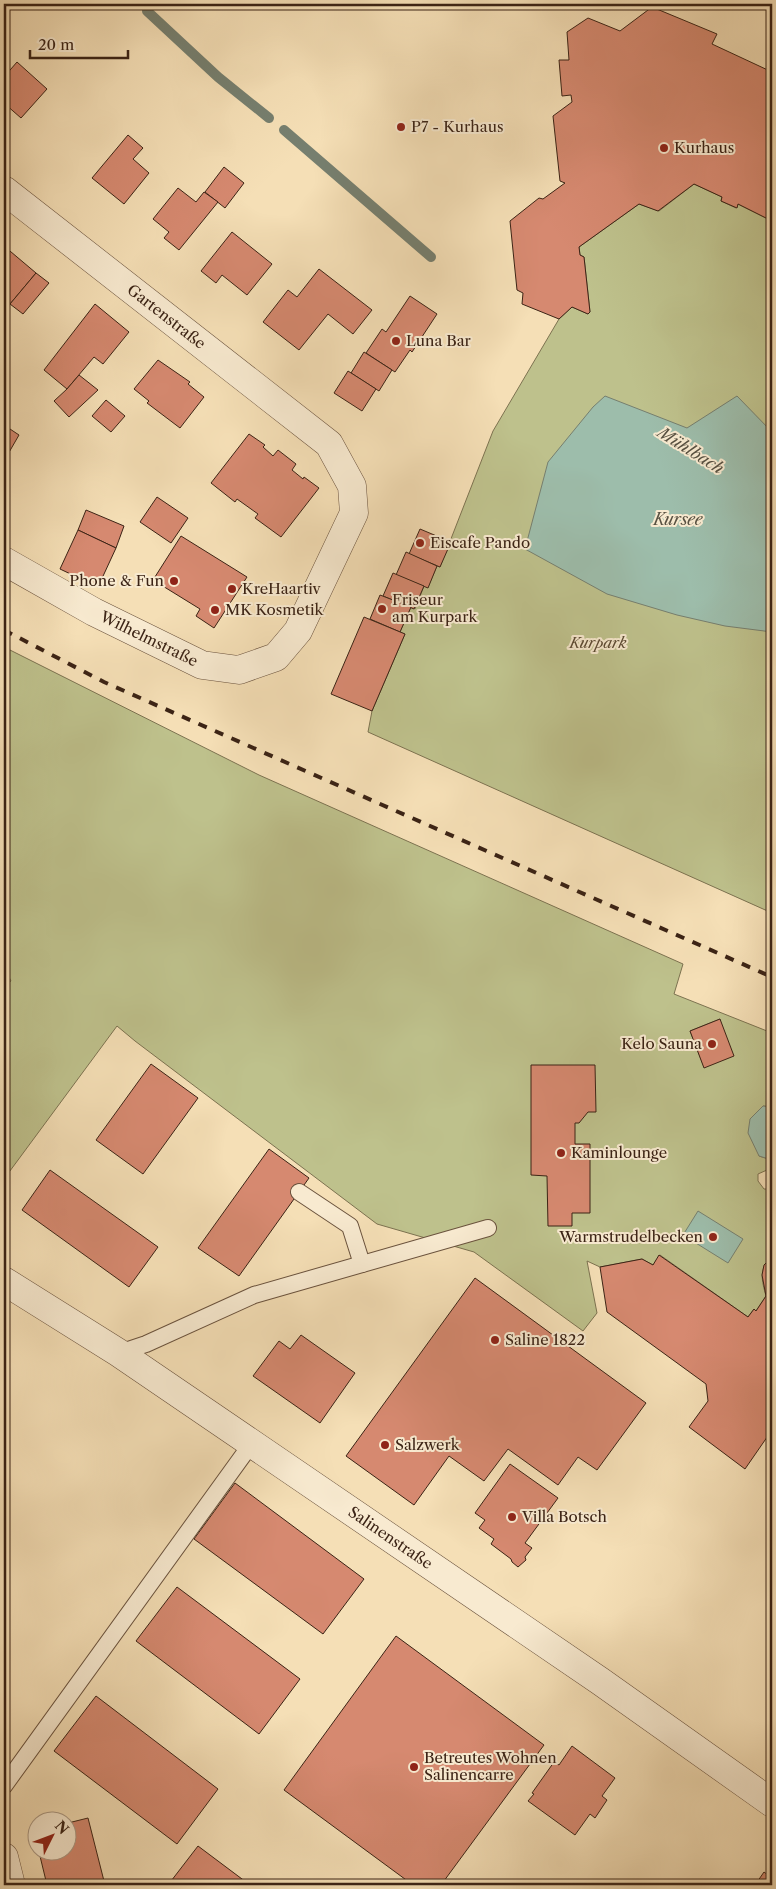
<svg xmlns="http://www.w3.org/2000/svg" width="776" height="1889" viewBox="0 0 776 1889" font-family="'Libre Caslon Text',serif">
  <rect width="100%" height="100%" fill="#f5dfb6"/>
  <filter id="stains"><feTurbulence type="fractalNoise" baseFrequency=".004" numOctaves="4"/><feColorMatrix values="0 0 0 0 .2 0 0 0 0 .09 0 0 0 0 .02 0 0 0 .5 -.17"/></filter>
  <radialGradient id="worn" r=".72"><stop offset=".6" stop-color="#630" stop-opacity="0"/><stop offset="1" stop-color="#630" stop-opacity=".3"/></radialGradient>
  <g fill="#bec18c" stroke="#7c7250" fill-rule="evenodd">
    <polygon points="694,184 722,197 721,201 736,208 738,204 772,221 772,913 368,732 372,711 405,634 400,632 411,607 415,609 424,586 428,587 437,566 440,567 493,431 559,319 572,307 588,314 590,312 584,257 580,255 579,247 639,204 659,211"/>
    <path d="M 4,647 L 259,775 L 683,964 L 674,994 L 772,1033 L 772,1107 L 763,1106 L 759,1156 L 772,1160 L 772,1171 L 767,1170 L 758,1174 L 758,1181 L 764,1189 L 772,1189 L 772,1257 C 758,1268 762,1281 766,1296 L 756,1311 L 754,1309 L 748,1317 L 660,1255 L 653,1265 L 642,1259 L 600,1267 L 587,1261 L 597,1313 L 583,1331 L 474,1252 L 377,1224 L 135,1041 L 117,1026 L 4,1179 L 4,986 L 11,981 L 4,968 ZM 720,1019 L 704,1067 L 690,1031 Z"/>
  </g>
  <g fill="#9dbdab" stroke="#767f6f">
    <polygon points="605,396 687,428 737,396 772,432 772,632 725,626 677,615 607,594 525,549 548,462 593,407"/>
    <polygon points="763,1106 772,1107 772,1160 759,1156 748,1133 750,1119"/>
    <polygon points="698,1211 743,1239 728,1263 683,1235"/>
  </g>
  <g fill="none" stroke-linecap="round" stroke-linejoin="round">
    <g stroke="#767f6f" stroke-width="10">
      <polyline points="147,11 218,77 269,118"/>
      <polyline points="284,130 431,257"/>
    </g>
  </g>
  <g fill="#d68970" stroke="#3b2315">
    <polygon points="652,7 717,34 712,44 772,72 772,221 738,204 737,208 721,201 722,197 694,184 658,211 639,204 579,247 580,255 584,257 590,312 588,314 572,307 559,319 522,304 523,293 517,290 510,221 539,198 543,199 565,183 560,181 553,116 572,102 571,95 562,96 559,60 569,60 567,32 588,18 620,31"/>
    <polygon points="17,62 47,89 21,118 5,104 4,105 4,77"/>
    <polygon points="128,135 143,148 133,159 149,173 124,204 92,178"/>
    <polygon points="224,167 244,183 225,208 205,192"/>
    <polygon points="178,188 196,202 204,192 218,202 179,250 164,238 169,232 153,219"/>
    <polygon points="232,232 272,264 247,295 222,275 216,283 201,271"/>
    <polygon points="4,246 36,273 10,304 4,298"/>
    <polygon points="319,269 372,310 353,334 328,314 299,350 263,322 288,290 297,297"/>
    <polygon points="36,273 49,283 23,314 10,304"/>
    <polygon points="410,296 437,314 412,352 410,350 395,372 366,353 382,329 386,332"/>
    <polygon points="95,304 129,332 103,364 94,357 67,389 44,370"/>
    <polygon points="364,352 392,370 379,391 351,373"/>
    <polygon points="158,360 190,382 188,384 204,397 180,428 147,403 149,401 134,389"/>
    <polygon points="348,371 376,389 362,411 334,393"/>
    <polygon points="79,375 98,390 69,417 54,401 67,389"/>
    <polygon points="106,400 125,416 111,432 92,416"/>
    <polygon points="4,425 19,435 4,461"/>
    <polygon points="249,434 265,445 263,447 273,456 278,450 296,464 292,470 303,479 304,477 319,488 281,537 255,518 258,514 237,499 235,502 211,483"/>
    <polygon points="157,497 188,518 171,543 140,522"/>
    <polygon points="86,510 124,526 116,548 78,530"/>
    <polygon points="420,529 451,542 440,567 409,554"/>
    <polygon points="78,530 116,548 98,587 60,569"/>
    <polygon points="181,536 247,577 214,628 196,616 200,609 153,580"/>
    <polygon points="406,552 437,566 428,588 396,575"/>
    <polygon points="393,573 424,586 414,609 383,596"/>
    <polygon points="380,595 411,607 400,632 370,619"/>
    <polygon points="364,617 405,634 372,711 331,694"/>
    <polygon points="720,1019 734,1056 704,1068 690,1031"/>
    <polygon points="151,1064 198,1098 143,1174 96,1140"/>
    <polygon points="531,1065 595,1065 596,1112 588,1112 579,1123 575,1123 575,1144 590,1144 590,1213 572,1213 572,1226 548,1226 547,1176 531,1175"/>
    <polygon points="269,1149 309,1178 239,1276 198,1248"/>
    <polygon points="50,1170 158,1247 129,1287 22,1210"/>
    <polygon points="659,1255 748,1317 754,1309 756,1311 766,1296 762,1275 764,1265 772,1257 772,1430 745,1469 689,1427 708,1401 706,1384 607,1312 600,1267 642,1259 653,1265"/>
    <polygon points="475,1278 646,1403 597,1470 578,1457 558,1485 508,1449 484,1481 449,1456 414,1505 346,1456"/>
    <polygon points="301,1335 355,1373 320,1423 253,1376 279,1341 290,1349"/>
    <polygon points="510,1464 558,1498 525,1543 532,1548 525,1557 526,1560 518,1567 512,1562 511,1559 491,1544 494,1539 479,1528 485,1520 475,1513"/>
    <polygon points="235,1483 364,1579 323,1634 194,1539"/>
    <polygon points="177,1587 300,1679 259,1734 136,1641"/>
    <polygon points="396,1636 544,1745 441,1885 413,1885 284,1790"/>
    <polygon points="96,1696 218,1789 177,1844 54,1751"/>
    <polygon points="572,1746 615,1778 602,1796 607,1800 595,1818 590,1814 575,1835 528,1801 534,1794 532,1793 554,1762 559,1765"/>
    <polygon points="88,1818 105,1885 47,1885 39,1852 68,1852 68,1823"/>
    <polygon points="198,1846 250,1885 251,1885 168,1885"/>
    <polygon points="764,1872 772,1878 772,1885 755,1885"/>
  </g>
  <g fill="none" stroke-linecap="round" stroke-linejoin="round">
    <defs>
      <g id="service">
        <polyline points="299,1192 350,1226 362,1264"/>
        <polyline points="119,1353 146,1344 254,1295 488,1228"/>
        <polyline points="4,1786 252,1443"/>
      </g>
      <g id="minor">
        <path id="s1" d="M 4,190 L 329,444 L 352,486 L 354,513 L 298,631 L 276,657 L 239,670 L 202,665 L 94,612 L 4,561"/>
        <path id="s2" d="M 4,1281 L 119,1353 L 600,1681 L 772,1803"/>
        <polyline points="4,1857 11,1885"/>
      </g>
    </defs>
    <use href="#service" stroke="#6a523d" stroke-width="18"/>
    <use href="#minor" stroke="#6a523d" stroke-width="29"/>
    <use href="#service" stroke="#f8ead0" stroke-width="16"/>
    <use href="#minor" stroke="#f8ead0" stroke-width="28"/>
    <polyline stroke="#3b2315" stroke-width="4" stroke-dasharray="9 9" stroke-linecap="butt" points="4,630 104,682 772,977"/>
  </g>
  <g fill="#8f2418" stroke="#f8ead0" stroke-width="2">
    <circle cx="401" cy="127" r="5"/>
    <circle cx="664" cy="148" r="5"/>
    <circle cx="396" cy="341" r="5"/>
    <circle cx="420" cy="543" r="5"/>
    <circle cx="174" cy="581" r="5"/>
    <circle cx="232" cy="589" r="5"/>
    <circle cx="382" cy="609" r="5"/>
    <circle cx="215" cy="610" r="5"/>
    <circle cx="712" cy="1044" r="5"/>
    <circle cx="561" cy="1153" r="5"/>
    <circle cx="713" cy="1237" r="5"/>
    <circle cx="495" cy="1340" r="5"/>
    <circle cx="385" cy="1445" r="5"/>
    <circle cx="512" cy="1517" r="5"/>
    <circle cx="414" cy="1767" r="5"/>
  </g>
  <g text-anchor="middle" stroke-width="4" stroke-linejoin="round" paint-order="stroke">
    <g font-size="15" fill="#3b2315" stroke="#f8ead0" text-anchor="start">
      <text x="411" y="132">P7 - Kurhaus</text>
      <text x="674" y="153">Kurhaus</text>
      <text x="406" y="346">Luna Bar</text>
      <text x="430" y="548">Eiscafe Pando</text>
      <text x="164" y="586" text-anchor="end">Phone &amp; Fun</text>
      <text x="242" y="594">KreHaartiv</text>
      <text x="392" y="605">Friseur<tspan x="392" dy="17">am Kurpark</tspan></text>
      <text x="225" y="615">MK Kosmetik</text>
      <text x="702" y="1049" text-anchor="end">Kelo Sauna</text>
      <text x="571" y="1158">Kaminlounge</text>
      <text x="703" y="1242" text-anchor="end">Warmstrudelbecken</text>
      <text x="505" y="1345">Saline 1822</text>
      <text x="395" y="1450">Salzwerk</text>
      <text x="522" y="1522">Villa Botsch</text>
      <text x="424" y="1763">Betreutes Wohnen<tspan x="424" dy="17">Salinencarre</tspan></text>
    </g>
    <g font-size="15" fill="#3b2315" stroke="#f8ead0">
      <text dy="5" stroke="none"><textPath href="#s1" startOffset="206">Gartenstraße</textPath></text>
      <text transform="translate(149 639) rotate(26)" y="5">Wilhelmstraße</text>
      <text dy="5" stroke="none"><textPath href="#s2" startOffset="464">Salinenstraße</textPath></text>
    </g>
    <g font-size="15" font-style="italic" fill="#5c4a33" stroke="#f8ead0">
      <text x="598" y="648">Kurpark</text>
    </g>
    <g font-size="16" font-style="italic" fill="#585142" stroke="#f8ead0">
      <text transform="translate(691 450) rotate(32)" y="6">Mühlbach</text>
      <text x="678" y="525">Kursee</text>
    </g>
  </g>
  <rect width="776" height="1889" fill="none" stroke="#f5dfb6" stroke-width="20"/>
  <rect x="5" y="5" width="766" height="1879" fill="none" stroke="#3b2315" stroke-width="2.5"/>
  <rect x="10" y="10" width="756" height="1869" fill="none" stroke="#3b2315"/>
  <g transform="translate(52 1836) rotate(48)"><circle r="24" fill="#f8ead0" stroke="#ac9a85"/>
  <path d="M0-4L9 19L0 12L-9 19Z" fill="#8f2418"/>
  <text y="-8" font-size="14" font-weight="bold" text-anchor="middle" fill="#3b2315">N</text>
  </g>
  <path d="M30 50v8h98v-8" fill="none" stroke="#3b2315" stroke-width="2.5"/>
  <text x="38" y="50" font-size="15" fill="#3b2315" stroke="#f8ead0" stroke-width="4" paint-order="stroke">20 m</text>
  <rect width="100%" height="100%" filter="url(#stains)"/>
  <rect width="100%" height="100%" fill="url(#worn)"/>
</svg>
